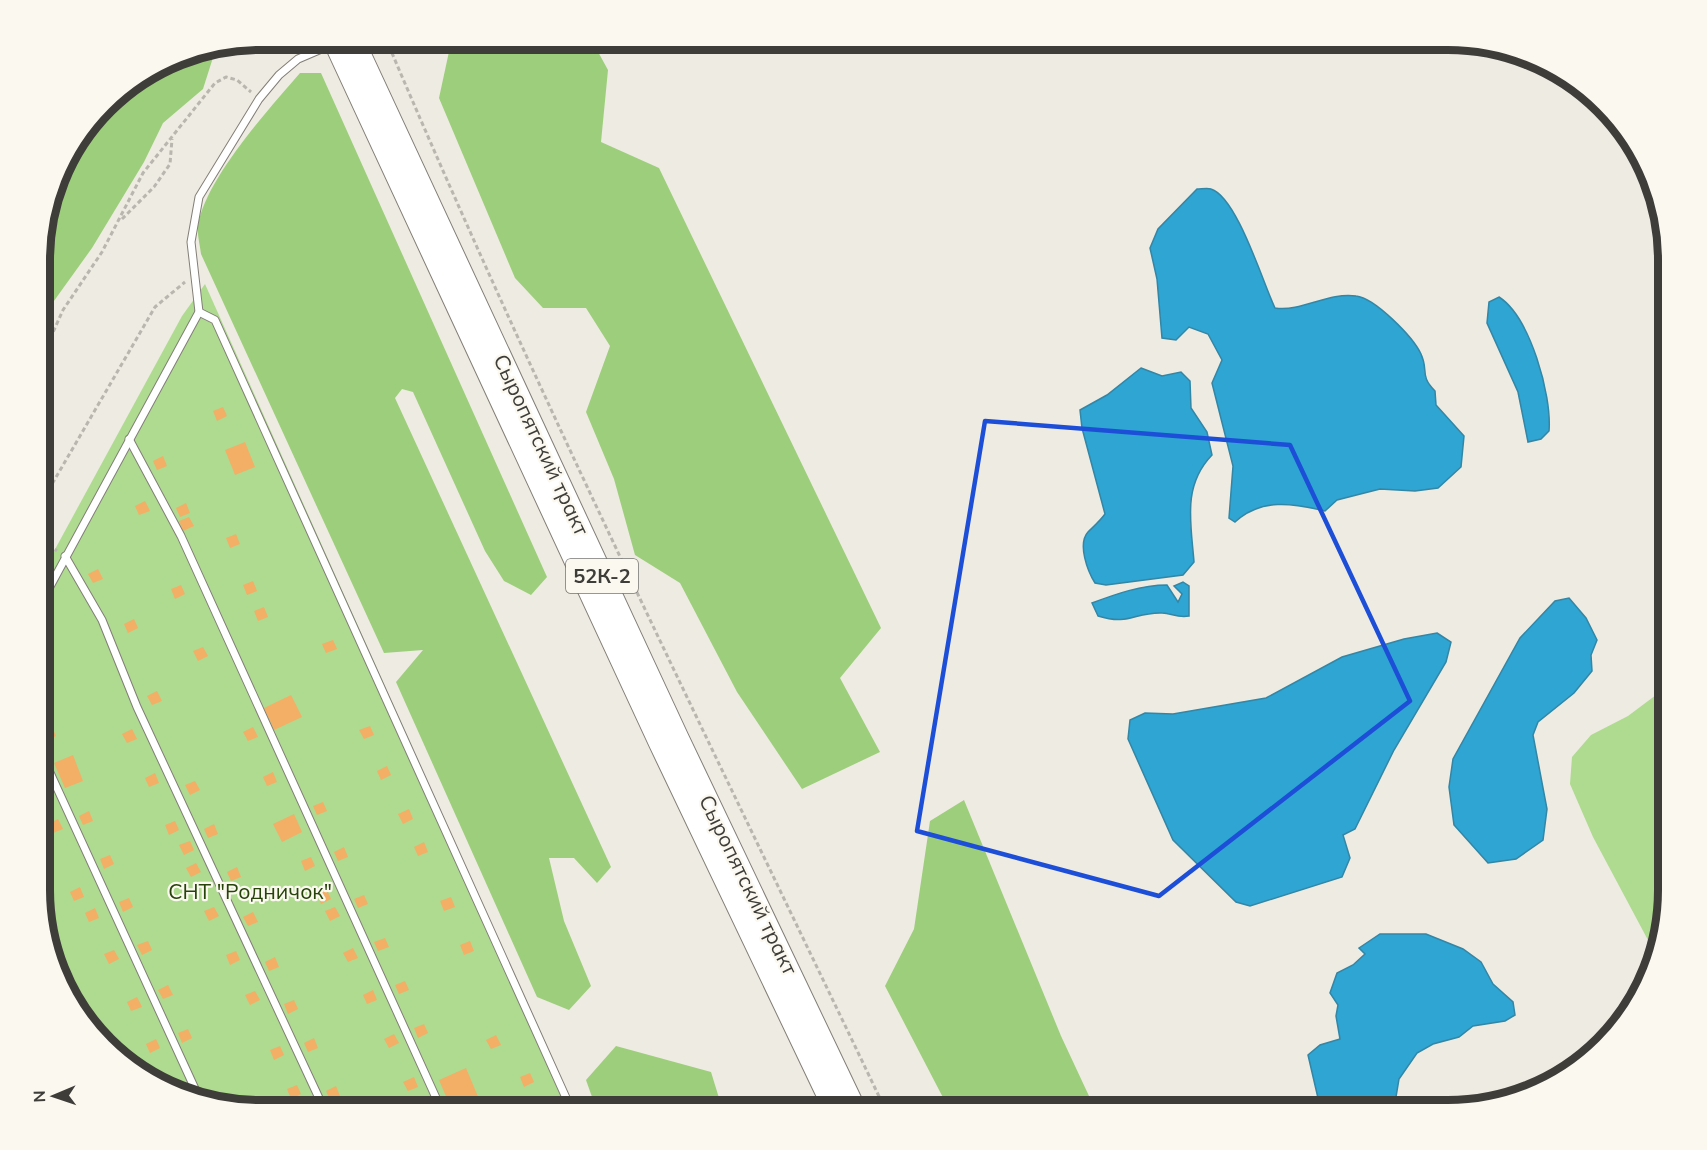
<svg xmlns="http://www.w3.org/2000/svg" width="1707" height="1150" viewBox="0 0 1707 1150" font-family="Mulish,sans-serif">
  <rect width="100%" height="100%" fill="#eeebe2"/>
  <g fill="#aedb90">
    <polygon points="205,284 575,1111 246,1111 188,1099 126,1066 69,1001 41,919 41,575 182,316"/>
    <path d="M 1668,686 L 1668,818 L 1664,820 C 1670,870 1667,908 1657,957 L 1593,837 L 1570,784 L 1572,757 L 1591,735 L 1628,716 Z"/>
  </g>
  <g fill="#9dce7c">
    <polygon points="441,39 591,39 608,70 601,142 659,168 881,628 840,678 880,752 802,789 737,692 680,583 635,555 614,479 586,412 610,346 586,308 543,308 515,278 439,98 450,47"/>
    <polygon points="216,48 203,89 163,123 144,162 92,248 41,319 41,231 62,162 114,94 176,56"/>
    <path d="M 300,73 L 321,73 L 547,577 L 531,595 L 504,581 L 485,551 L 413,392 L 402,389 L 395,398 L 611,867 L 597,883 L 574,858 L 549,858 L 564,921 L 591,986 L 569,1010 L 537,997 L 396,682 L 423,650 L 384,653 L 201,254 C 200,245 197,235 198,226 C 205,179 269,109 300,73 Z"/>
    <polygon points="964,800 1061,1036 1096,1111 950,1111 885,986 914,929 930,821"/>
    <polygon points="616,1046 711,1072 723,1111 597,1111 586,1080"/>
  </g>
  <g fill="#2ea5d3" stroke="#3386a5" stroke-width="1.5">
    <path d="M 1197,189 C 1201,189 1208,188 1211,189 C 1237,197 1263,283 1275,308 C 1302,312 1328,292 1356,296 C 1375,298 1413,337 1421,354 C 1429,371 1419,375 1435,391 L 1436,405 L 1464,436 L 1461,467 L 1438,488 L 1415,491 L 1380,489 L 1337,500 L 1325,511 C 1293,503 1261,498 1235,522 L 1229,518 L 1233,466 L 1212,383 L 1222,360 L 1208,334 L 1189,327 L 1176,340 L 1162,338 L 1157,279 L 1150,248 L 1158,229 Z"/>
    <path d="M 1499,297 C 1530,317 1552,395 1549,431 L 1541,439 L 1528,442 L 1518,392 L 1487,323 L 1489,302 Z"/>
    <path d="M 1141,368 L 1162,376 L 1181,372 L 1190,381 L 1191,408 L 1207,432 L 1212,455 C 1182,486 1191,523 1194,562 L 1183,575 L 1106,585 L 1095,583 C 1088,572 1077,544 1088,532 C 1094,526 1100,521 1105,514 L 1082,428 L 1080,410 L 1107,395 Z"/>
    <path d="M 1183,582 L 1189,586 L 1189,616 C 1176,618 1172,613 1162,613 C 1134,612 1130,626 1098,616 L 1092,603 C 1116,594 1141,585 1167,585 L 1178,602 L 1182,594 L 1174,586 Z"/>
    <polygon points="1569,598 1586,618 1597,640 1591,655 1592,671 1574,693 1538,722 1533,735 1547,809 1543,840 1516,859 1488,863 1454,825 1449,787 1453,759 1520,638 1555,601"/>
    <polygon points="1437,633 1451,642 1446,662 1394,750 1355,829 1343,835 1350,858 1342,877 1250,906 1236,902 1173,840 1128,739 1130,720 1145,713 1173,714 1266,698 1342,657 1404,639"/>
    <polygon points="1380,934 1426,934 1463,949 1481,962 1493,984 1513,1002 1515,1015 1505,1021 1473,1026 1459,1037 1433,1044 1417,1053 1399,1079 1394,1109 1403,1111 1321,1111 1308,1055 1320,1045 1340,1039 1336,1016 1338,1005 1330,993 1337,973 1353,965 1365,954 1359,948"/>
  </g>
  <g fill="#f3af65">
    <polygon points="223,407 227,416 217,421 213,411"/>
    <polygon points="245,442 255,467 235,475 225,450"/>
    <polygon points="163,456 167,466 157,470 153,461"/>
    <polygon points="145,501 150,511 139,515 135,506"/>
    <polygon points="186,503 190,513 180,517 176,508"/>
    <polygon points="189,517 194,526 183,531 179,521"/>
    <polygon points="236,534 240,544 230,548 226,538"/>
    <polygon points="98,569 103,579 93,583 88,574"/>
    <polygon points="253,581 257,591 247,595 243,585"/>
    <polygon points="181,585 185,594 175,599 171,589"/>
    <polygon points="264,607 268,617 258,621 254,611"/>
    <polygon points="134,619 138,628 128,633 124,624"/>
    <polygon points="333,640 337,649 326,653 322,644"/>
    <polygon points="203,647 208,656 198,661 193,651"/>
    <polygon points="157,691 162,701 152,705 147,696"/>
    <polygon points="291,695 302,717 274,730 264,708"/>
    <polygon points="370,726 374,735 364,739 359,730"/>
    <polygon points="52,727 56,736 46,741 42,731"/>
    <polygon points="253,727 258,737 248,741 243,732"/>
    <polygon points="132,729 137,739 127,743 122,734"/>
    <polygon points="73,755 83,781 65,788 54,763"/>
    <polygon points="387,766 391,775 381,780 377,771"/>
    <polygon points="273,772 277,782 267,786 263,777"/>
    <polygon points="155,773 159,783 149,787 145,778"/>
    <polygon points="195,781 200,790 190,795 185,785"/>
    <polygon points="48,801 52,810 42,815 41,804"/>
    <polygon points="323,802 327,811 317,815 313,806"/>
    <polygon points="409,809 413,819 403,824 398,814"/>
    <polygon points="89,811 93,821 83,825 79,816"/>
    <polygon points="294,814 302,832 282,842 273,824"/>
    <polygon points="58,819 63,829 53,833 48,824"/>
    <polygon points="175,821 179,830 169,835 165,825"/>
    <polygon points="214,824 218,834 208,838 204,829"/>
    <polygon points="190,841 194,850 184,855 179,845"/>
    <polygon points="424,842 428,852 418,856 414,847"/>
    <polygon points="344,847 348,857 338,861 334,852"/>
    <polygon points="110,855 114,864 104,869 100,859"/>
    <polygon points="311,857 315,866 305,871 301,861"/>
    <polygon points="196,863 201,872 191,877 186,868"/>
    <polygon points="237,867 241,877 231,881 227,872"/>
    <polygon points="80,887 84,897 74,901 70,892"/>
    <polygon points="327,890 331,899 321,904 317,894"/>
    <polygon points="364,895 368,904 358,908 354,899"/>
    <polygon points="451,897 455,907 444,911 440,901"/>
    <polygon points="129,898 133,907 123,912 119,902"/>
    <polygon points="214,907 219,916 209,921 204,911"/>
    <polygon points="335,907 340,916 330,921 325,911"/>
    <polygon points="95,908 99,918 89,922 85,913"/>
    <polygon points="253,912 258,922 248,926 243,917"/>
    <polygon points="385,938 389,947 378,951 374,942"/>
    <polygon points="148,941 152,950 142,955 137,945"/>
    <polygon points="470,941 474,951 464,955 460,945"/>
    <polygon points="353,948 358,958 348,962 343,953"/>
    <polygon points="114,950 119,959 109,964 104,954"/>
    <polygon points="236,951 240,960 230,965 226,955"/>
    <polygon points="275,957 279,967 269,971 265,962"/>
    <polygon points="405,981 409,990 399,994 395,985"/>
    <polygon points="168,985 173,995 163,999 158,990"/>
    <polygon points="373,990 377,1000 367,1004 363,995"/>
    <polygon points="255,991 260,1000 250,1005 245,995"/>
    <polygon points="137,997 142,1007 131,1011 127,1002"/>
    <polygon points="294,1000 298,1009 288,1014 284,1004"/>
    <polygon points="424,1024 428,1033 418,1038 414,1028"/>
    <polygon points="188,1029 192,1038 182,1043 178,1033"/>
    <polygon points="394,1034 399,1043 389,1048 384,1039"/>
    <polygon points="496,1035 501,1045 491,1049 486,1040"/>
    <polygon points="314,1038 318,1048 308,1052 304,1043"/>
    <polygon points="156,1039 160,1048 150,1053 146,1044"/>
    <polygon points="280,1046 284,1055 274,1060 270,1050"/>
    <polygon points="466,1068 479,1099 457,1108 453,1099 448,1101 439,1080"/>
    <polygon points="530,1073 534,1082 524,1087 520,1077"/>
    <polygon points="414,1077 418,1087 408,1091 403,1082"/>
    <polygon points="178,1080 185,1097 164,1086"/>
    <polygon points="297,1085 301,1094 291,1099 287,1089"/>
    <polygon points="336,1086 340,1096 330,1100 326,1091"/>
  </g>
  <g fill="none" stroke-linecap="round" stroke-linejoin="round">
    <defs>
      <g id="lane">
        <polyline points="199,312 215,320 572,1111"/>
        <polyline points="129,439 181,536 442,1111"/>
        <polyline points="65,556 102,620 137,707 325,1111"/>
        <polyline points="41,603 199,312 191,242 199,197 259,99 279,75 298,59 333,44"/>
        <polyline points="41,753 201,1102"/>
      </g>
      <g id="primary">
        <polyline points="333,39 660,744 835,1111"/>
        <polyline points="353,39 678,738 856,1111"/>
      </g>
    </defs>
    <use href="#lane" stroke="#827e77" stroke-width="9"/>
    <use href="#primary" stroke="#827e77" stroke-width="23"/>
    <g stroke="#b9b6af" stroke-width="3" stroke-dasharray="4.5 3" stroke-linecap="butt">
      <path d="M 386,39 C 540,402 716,755 886,1111"/>
      <polyline points="122,219 154,187 170,164 172,139"/>
      <polyline points="41,359 63,310 102,252 143,173 215,83 226,77 237,80 251,92"/>
      <polyline points="41,503 155,307 185,282"/>
      <polyline points="41,532 48,544 57,551"/>
    </g>
    <use href="#lane" stroke="#fff" stroke-width="7"/>
    <use href="#primary" stroke="#fff" stroke-width="21"/>
  </g>
  <path fill="none" stroke="#1d4ed8" stroke-width="4.5" stroke-linejoin="round" d="M 985,421 L 1290,445 L 1410,701 L 1159,896 L 917,831 Z"/>
  <g text-anchor="middle" stroke-width="4.5" stroke-linejoin="round" paint-order="stroke">
    <rect fill="#fbf8ef" stroke="#777570" stroke-width="1.5" x="566" y="559" width="72" height="34" rx="4.5"/>
    <g font-size="20" font-weight="bold" fill="#3e3d39">
      <text x="602" y="583">52К-2</text>
    </g>
    <g font-size="21" fill="#3e3d39" stroke="#fbf8ef">
      <text transform="translate(541 445) rotate(65)" y="7">Сыропятский тракт</text>
      <text transform="translate(748 885) rotate(64)" y="7">Сыропятский тракт</text>
    </g>
    <g font-size="21" fill="#26440a" stroke="#fbf8ef">
      <text x="250" y="899">СНТ "Родничок"</text>
    </g>
  </g>
  <path d="M0 0H1707V1150H0ZM260 50H1448A210 210 0 0 1 1658 260V890A210 210 0 0 1 1448 1100H260A210 210 0 0 1 50 890V260A210 210 0 0 1 260 50Z" fill="#fbf8ef" fill-rule="evenodd"/>
  <path fill="none" stroke="#3e3d39" stroke-width="8" d="M260 50H1448A210 210 0 0 1 1658 260V890A210 210 0 0 1 1448 1100H260A210 210 0 0 1 50 890V260A210 210 0 0 1 260 50Z"/>
  <g transform="translate(54 1096) rotate(268)" stroke="#fbf8ef" stroke-width="4.5" paint-order="stroke">
  <path d="M0-4.5L10 22L0 15L-10 22Z" fill="#3e3d39"/>
  <text y="-9" font-size="16" font-weight="bold" text-anchor="middle" fill="#3e3d39">N</text>
  </g>
</svg>
